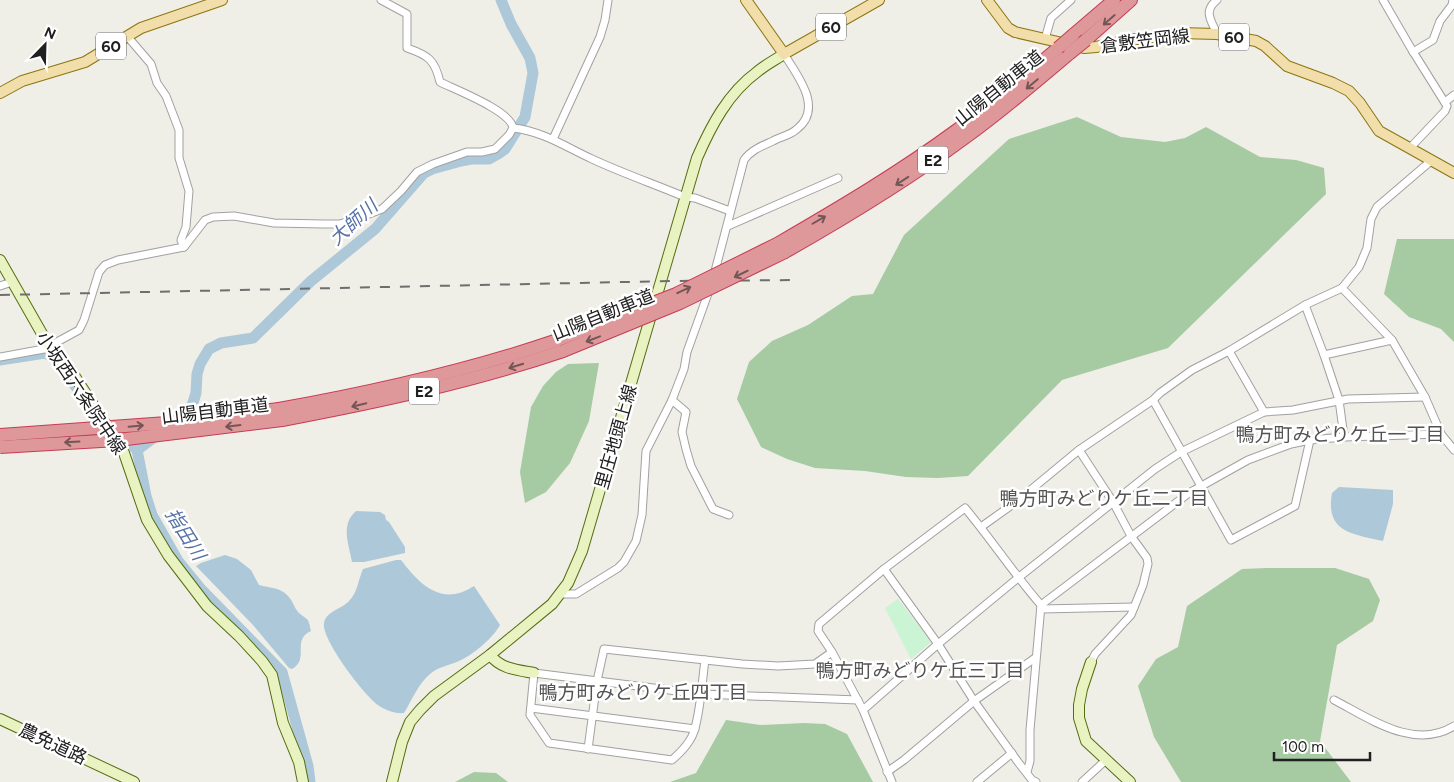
<svg xmlns="http://www.w3.org/2000/svg" width="1454" height="782" viewBox="0 0 1454 782" font-family="Figtree,'Noto Sans JP',sans-serif">
  <rect width="100%" height="100%" fill="#efeee7"/>
  <g fill="#a6caa1">
    <polygon points="1077,117 1121,137 1165,142 1185,138 1206,127 1260,157 1296,160 1324,168 1326,194 1168,348 1062,380 968,476 938,478 906,477 865,471 815,468 787,459 761,447 737,399 749,362 772,341 808,325 852,296 873,294 904,235 1009,139"/>
    <polygon points="1397,239 1454,239 1454,342 1441,329 1409,317 1384,294"/>
    <polygon points="599,363 589,421 570,463 546,492 525,503 520,472 531,407 543,386 556,372 568,364"/>
    <polygon points="1267,568 1335,568 1369,579 1380,600 1373,621 1337,645 1320,741 1351,782 1181,782 1154,737 1138,686 1156,659 1178,647 1187,606 1242,569"/>
    <polygon points="726,720 760,725 804,723 825,724 847,734 873,782 670,782 696,773"/>
    <polygon points="474,772 496,773 508,782 455,782"/>
  </g>
  <polygon fill="#caf4d4" points="898,599 931,642 911,659 885,608"/>
  <g fill="#adc8d8">
    <path d="M 1339,487 L 1393,490 L 1393,504 L 1383,541 C 1353,534 1325,533 1332,493 Z"/>
    <path d="M 356,511 L 380,512 L 385,515 L 386,520 L 389,522 L 405,547 L 405,553 L 364,562 L 352,562 C 349,544 340,525 356,511 Z"/>
    <path d="M 225,555 L 237,559 L 251,570 L 259,585 C 269,588 280,587 288,596 C 293,601 294,608 299,613 C 308,621 308,616 311,631 C 291,640 310,659 292,669 L 289,668 L 253,625 L 196,566 L 201,563 Z"/>
    <path d="M 396,560 L 401,560 C 420,585 442,607 474,586 L 500,625 C 493,638 473,655 459,661 C 450,665 438,667 430,674 C 418,684 412,700 404,713 C 395,714 385,710 378,705 C 364,695 321,639 324,623 C 326,611 342,609 349,601 C 358,592 358,580 363,569 Z"/>
  </g>
  <g fill="none" stroke-linecap="round" stroke-linejoin="round">
    <g stroke="#adc8d8" stroke-width="11">
      <polyline points="0,360 45,353 54,358 76,387"/>
      <polyline points="184,426 186,425 196,393 197,374 200,364 209,349 221,343 253,338 311,281 375,229 424,173 432,169 461,161 471,159 489,159 498,154 505,149 525,117 533,73 530,58 511,24 501,0"/>
      <polyline points="133,446 137,450 146,496 152,515 178,561 200,588 282,672 308,766 310,782"/>
      <polyline points="137,450 157,435"/>
    </g>
    <defs>
      <g id="street">
        <path d="M 381,0 L 407,14 L 407,48 C 428,55 435,60 440,82 C 456,90 511,111 513,128 C 542,131 566,147 592,159 C 622,173 654,184 685,197 L 695,198 L 730,211"/>
        <polyline points="1383,0 1412,50 1447,106 1445,111 1410,148"/>
        <path d="M 1217,34 C 1211,20 1203,11 1217,0"/>
        <polyline points="127,36 151,64 157,83 166,96 179,130 179,158 189,191 186,227 181,240 184,247"/>
        <polyline points="1045,39 1051,18 1071,0"/>
        <polyline points="1413,52 1433,40 1440,21 1452,5 1453,0"/>
        <polyline points="1445,102 1454,95"/>
        <polyline points="553,139 600,37 605,20 608,0"/>
        <polyline points="728,226 838,178"/>
        <path d="M 714,275 L 744,160 C 751,150 762,146 773,141 C 780,137 791,135 797,129 C 824,108 797,75 784,54"/>
        <polyline points="0,286 12,282"/>
        <polyline points="1342,288 1392,340 1425,397 1441,434 1454,450"/>
        <polyline points="1305,305 1324,355 1339,400 1344,437"/>
        <polyline points="1229,351 1264,412"/>
        <polyline points="1324,355 1392,340"/>
        <polyline points="0,357 44,349 79,330 84,320 99,272 105,265 118,260 184,247 205,220 213,217 234,216 274,223 324,224 340,224 356,219 382,209 401,191 417,172 433,164 467,152 482,152 495,149 509,135 513,128"/>
        <polyline points="672,400 686,412 682,432 686,449 691,466 713,509 729,515"/>
        <polyline points="1153,400 1231,540 1295,506 1310,440"/>
        <polyline points="1079,450 1113,502 1131,536 1147,558 1148,564 1143,585 1131,615 1095,654 1091,662"/>
        <polyline points="981,527 1016,502 1079,450 1153,400 1160,393 1192,370 1229,351 1305,305 1342,288 1359,267 1367,248 1371,219 1377,207 1432,160"/>
        <polyline points="884,569 938,644 974,701 1018,762 1032,780 1036,782"/>
        <polyline points="560,594 576,594 618,568 624,562 636,541 642,515 646,451 672,400 684,369 687,352 710,288"/>
        <polyline points="1041,609 1134,607"/>
        <path d="M 705,660 C 702,682 701,706 695,728 C 692,741 682,751 672,760 L 549,743 L 530,715 L 534,673 L 701,694 L 858,700"/>
        <path d="M 1334,700 C 1369,718 1414,751 1454,726"/>
        <polyline points="531,708 695,729"/>
        <polyline points="863,710 938,644 1018,578 1155,469 1181,452 1264,412 1293,410 1348,399 1425,397"/>
        <polyline points="588,749 597,681 604,649 742,664 778,666 815,664 832,652"/>
        <polyline points="887,772 904,760 974,701 1035,658"/>
        <polyline points="1027,772 1030,761 1030,730 1041,605 1189,493 1248,460 1291,444 1310,440 1344,437 1441,434"/>
        <path d="M 892,782 L 863,710 L 832,652 L 818,631 L 819,624 L 884,569 L 965,508 C 991,539 1014,574 1041,605"/>
        <polyline points="977,782 1012,753"/>
        <polyline points="1082,782 1106,760"/>
      </g>
      <g id="secondary">
        <polyline points="0,260 49,346 70,369 124,453 147,520 168,555 207,606 239,636 262,661 272,675 283,723 299,762 303,782"/>
        <path d="M 490,655 C 501,669 517,670 534,673"/>
        <polyline points="1091,662 1082,689 1079,705 1079,718 1086,741 1130,782"/>
        <polyline points="0,719 134,782"/>
        <path d="M 392,782 L 402,742 L 410,722 L 420,710 L 434,696 L 490,655 L 552,604 L 568,583 L 582,551 L 697,158 C 711,126 728,93 757,72 C 765,65 775,60 784,54"/>
      </g>
      <g id="primary">
        <polyline points="746,0 784,54 879,0"/>
        <polyline points="987,0 1008,28 1015,32 1084,48 1096,47 1130,40 1179,33 1217,34 1256,41 1265,46 1287,66 1333,83 1349,91 1360,103 1379,131 1454,173"/>
        <polyline points="0,93 22,81 85,62 141,28 222,0"/>
      </g>
      <g id="highway">
        <polyline points="1073,35 1114,0"/>
        <polyline points="1086,40 1131,0"/>
        <path d="M 777,244 C 839,208 900,172 957,130 C 992,105 1025,76 1058,48"/>
        <path d="M 785,252 C 847,217 908,180 966,137 C 1002,111 1036,82 1070,53"/>
        <path d="M 279,409 C 374,392 467,371 558,340"/>
        <path d="M 282,420 C 377,402 471,382 563,351"/>
      </g>
    </defs>
    <use href="#street" stroke="#a1a1a1" stroke-width="9"/>
    <use href="#secondary" stroke="#556d11" stroke-width="12"/>
    <use href="#primary" stroke="#8b7511" stroke-width="12"/>
    <use href="#highway" stroke="#c83a55" stroke-width="14"/>
    <use href="#street" stroke="#fff" stroke-width="7"/>
    <use href="#secondary" stroke="#e9f3c2" stroke-width="10"/>
    <use href="#primary" stroke="#f2deaa" stroke-width="10"/>
    <use href="#highway" stroke="#de989a" stroke-width="12"/>
    <polyline stroke="#6e6e6e" stroke-width="2" stroke-dasharray="10 10" stroke-linecap="butt" points="0,295 674,281 796,280"/>
    <defs>
      <g id="highway-bridge">
        <polyline points="1058,48 1073,35"/>
        <polyline points="1070,53 1086,40"/>
        <polyline points="558,340 676,294 777,244"/>
        <polyline points="563,351 680,303 785,252"/>
        <polyline points="0,435 167,423 279,409"/>
        <polyline points="0,447 118,440 282,420"/>
      </g>
    </defs>
    <use href="#highway-bridge" stroke="#c83a55" stroke-width="14" stroke-linecap="butt"/>
    <use href="#highway-bridge" stroke="#de989a" stroke-width="12"/>
  </g>
  <defs><path id="oneway-shaft" d="M-6 0H5M1.5-3L5.5 0L1.5 3" fill="none" stroke-width="1.6" stroke-linecap="round" stroke-linejoin="round" transform="scale(1.25)"/></defs>
  <g stroke="#755657">
    <use href="#oneway-shaft" transform="translate(1109 20) rotate(139)"/>
    <use href="#oneway-shaft" transform="translate(1032 84) rotate(140)"/>
    <use href="#oneway-shaft" transform="translate(902 181) rotate(147)"/>
    <use href="#oneway-shaft" transform="translate(819 220) rotate(-30)"/>
    <use href="#oneway-shaft" transform="translate(741 274) rotate(154)"/>
    <use href="#oneway-shaft" transform="translate(684 290) rotate(-25)"/>
    <use href="#oneway-shaft" transform="translate(593 339) rotate(159)"/>
    <use href="#oneway-shaft" transform="translate(516 366) rotate(163)"/>
    <use href="#oneway-shaft" transform="translate(359 405) rotate(167)"/>
    <use href="#oneway-shaft" transform="translate(136 426) rotate(-5)"/>
    <use href="#oneway-shaft" transform="translate(233 426) rotate(173)"/>
    <use href="#oneway-shaft" transform="translate(72 442) rotate(177)"/>
  </g>
  <g text-anchor="middle" stroke-width="5" stroke-linejoin="round" paint-order="stroke">
    <g fill="#fff" stroke="#636363" stroke-width="1">
      <rect x="816" y="13.5" width="30" height="27" rx="4"/>
      <rect x="1219" y="23.5" width="30" height="27" rx="4"/>
      <rect x="96" y="32.5" width="30" height="27" rx="4"/>
      <rect x="918" y="146.5" width="30" height="27" rx="4"/>
      <rect x="409" y="377.5" width="30" height="27" rx="4"/>
    </g>
    <g font-size="16" font-weight="bold" fill="#202020">
      <text x="831" y="33">60</text>
      <text x="1234" y="43">60</text>
      <text x="111" y="52">60</text>
      <text x="933" y="166">E2</text>
      <text x="424" y="397">E2</text>
    </g>
    <g font-size="18" fill="#202020" stroke="#fff">
      <text transform="translate(1145 41) rotate(-7)" y="6">倉敷笠岡線</text>
      <text transform="translate(999 88) rotate(-39)" y="6">山陽自動車道</text>
      <text transform="translate(603 315) rotate(-22)" y="6">山陽自動車道</text>
      <text transform="translate(81 393) rotate(56)" y="6">小坂西六条院中線</text>
      <text transform="translate(215 411) rotate(-7)" y="6">山陽自動車道</text>
      <text transform="translate(616 437) rotate(-74)" y="6">里庄地頭上線</text>
      <text transform="translate(53 744) rotate(25)" y="6">農免道路</text>
    </g>
    <g font-size="19" font-style="italic" fill="#5672a6" stroke="#fff">
      <text transform="translate(353 222) rotate(-42)" y="7">大師川</text>
      <text transform="translate(186 534) rotate(58)" y="7">指田川</text>
    </g>
    <g font-size="19" fill="#535353" stroke="#fff">
      <text x="1340" y="441">鴨方町みどりケ丘一丁目</text>
      <text x="1104" y="505">鴨方町みどりケ丘二丁目</text>
      <text x="920" y="677">鴨方町みどりケ丘三丁目</text>
      <text x="643" y="699">鴨方町みどりケ丘四丁目</text>
    </g>
  </g>
  <g transform="translate(45 45) rotate(23)" stroke="#ffffff" stroke-width="4" paint-order="stroke">
  <path d="M0-4L9 19L0 12L-9 19Z" fill="#202020"/>
  <text y="-8" font-size="14" font-weight="bold" text-anchor="middle" fill="#202020">N</text>
  </g>
  <path d="M1274 752v8h96v-8" fill="none" stroke="#202020" stroke-width="2.5"/>
  <text x="1282" y="752" font-size="15" fill="#202020" stroke="#ffffff" stroke-width="4" paint-order="stroke">100 m</text>
</svg>
